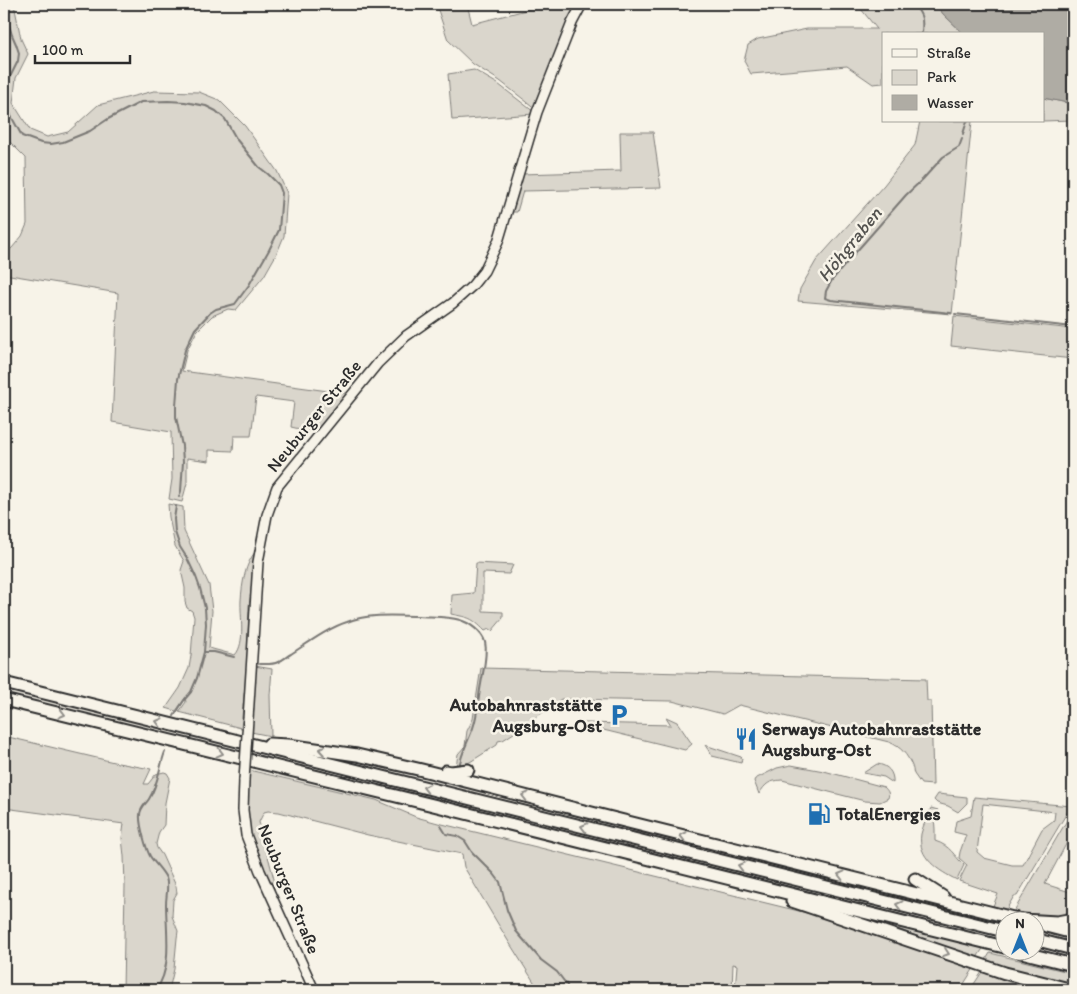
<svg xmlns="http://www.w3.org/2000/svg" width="1077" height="994" viewBox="0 0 1077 994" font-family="Itim,sans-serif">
  <rect width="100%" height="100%" fill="#f7f3e8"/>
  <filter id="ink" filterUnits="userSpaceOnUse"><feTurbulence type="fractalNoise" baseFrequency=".02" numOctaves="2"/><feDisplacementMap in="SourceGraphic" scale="10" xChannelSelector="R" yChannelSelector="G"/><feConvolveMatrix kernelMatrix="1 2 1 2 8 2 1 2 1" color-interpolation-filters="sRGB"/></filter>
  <g filter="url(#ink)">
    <g fill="#dad6cc" stroke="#82807c" fill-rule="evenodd">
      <polygon points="4,4 14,4 21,39 28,54 16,78 13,103 30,130 47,137 68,132 98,105 154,91 199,92 219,100 245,126 277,171 287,193 284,236 277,253 264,276 236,310 228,309 212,316 197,331 187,350 182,371 350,394 317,433 291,427 294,402 256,397 251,436 234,436 233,451 209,450 209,461 187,458 187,483 182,502 169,499 172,479 171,432 112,422 118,293 4,274 4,254 12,248 22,236 27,224 26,158 4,136"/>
      <polygon points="436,4 467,4 472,24 549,4 576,4 559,42 536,109 500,81 473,64 448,40"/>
      <polygon points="857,4 935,4 944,15 964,34 883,34 883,83 873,84 847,66 751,74 744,61 748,45 758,39 807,29 877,29"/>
      <polygon points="474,70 498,84 534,112 534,114 452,120 448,74"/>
      <polygon points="1043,98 1073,104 1073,120 1043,121"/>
      <polygon points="920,121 972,121 952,314 798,301 800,289 816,261 884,185 915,145"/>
      <polygon points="620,132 653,132 661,188 523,191 517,212 509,212 521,174 621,171"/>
      <polygon points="954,316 1073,329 1073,359 951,346"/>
      <path d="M 168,504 L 183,507 L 184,531 L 209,585 L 212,611 L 209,648 L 235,655 C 246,643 240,616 241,600 C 242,585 245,563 256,551 L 249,606 L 247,664 L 241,728 L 179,712 L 186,702 L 185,698 L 176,711 L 166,708 L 180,688 L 189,668 L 191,656 L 194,617 L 192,611 L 187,608 L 185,602 L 185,588 L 181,570 L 184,561 L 175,546 L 169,517 Z"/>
      <path d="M 476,563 L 513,565 L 509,574 L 483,573 L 483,611 L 503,612 L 503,618 L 492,631 L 489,629 L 485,631 C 471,617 470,618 451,614 L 452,595 L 474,593 Z"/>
      <polygon points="255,666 272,669 270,695 271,736 251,732"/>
      <path d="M 481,668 L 926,679 L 927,701 L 931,701 L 933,785 L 921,784 C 919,781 916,777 914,774 C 913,771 913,768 912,766 C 907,754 901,747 889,742 L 739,705 L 723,714 L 672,701 L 561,699 L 520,729 L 503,740 L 498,741 L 497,745 L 470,762 L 456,767 L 458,754 L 465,746 L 467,731 L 473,719 Z"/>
      <polygon points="666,717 677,722 692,744 685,750 583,725 584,723 671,725"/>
      <polygon points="4,736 118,763 151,769 144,784 148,784 156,774 164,772 167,773 170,778 165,803 164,825 159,832 156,844 157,848 162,855 176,886 177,893 173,900 172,916 178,931 177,938 174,969 169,990 123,990 125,886 124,856 122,838 124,824 4,808"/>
      <polygon points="705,745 741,757 742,758 741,763 712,756"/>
      <path d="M 877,764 C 888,765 894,773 893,783 L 884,777 L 863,773 Z"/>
      <path d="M 791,765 L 824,771 L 884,787 C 887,790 890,793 888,798 L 880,802 L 865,801 L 782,780 C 769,781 766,783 759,794 L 754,781 L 755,779 L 777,768 Z"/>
      <polygon points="249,770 376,800 416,817 438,823 811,914 974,968 960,990 735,990 737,965 733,964 732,990 539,990 507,939 464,867 462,854 368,835 279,812 268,811 264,812 259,822 275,883 273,895 249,834 247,810"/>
      <polygon points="938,794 967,797 967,803 958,812 948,806 937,803 934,800"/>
      <path d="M 974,797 L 1071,806 L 1017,896 L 1014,896 L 1006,910 L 993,906 L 998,894 L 959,881 L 967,865 L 959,858 L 960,852 L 966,835 L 954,832 L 956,821 L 971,816 ZM 983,804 L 1055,812 L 1054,820 L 1042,829 L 1023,865 L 1012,865 L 984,858 L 977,852 Z"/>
      <path d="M 931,808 L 938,810 L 934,816 L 935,829 L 935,841 C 951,846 953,855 964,865 L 957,880 C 939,871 917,858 921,834 C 923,825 928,816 931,808 Z"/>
      <polygon points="1073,810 1073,831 1045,884 1073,893 1073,917 1048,920 1014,911"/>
      <polygon points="609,827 689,842 1002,920 999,925"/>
      <polygon points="885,924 984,947 976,959"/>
      <polygon points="990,953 1073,973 1073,988 984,963"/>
      <polygon points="982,972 1031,990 970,990"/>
    </g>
    <polygon fill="#afaca4" stroke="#7a7874" points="935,4 1073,4 1073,104 1043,98 1043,34 964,34 944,15"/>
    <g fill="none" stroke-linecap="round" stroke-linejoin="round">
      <g stroke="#7a7874" stroke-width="2">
        <polyline points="7,4 8,22 12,35 16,44 19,53 18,61 8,81 5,96 11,116 22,136 41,143 51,144 63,142 90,131 108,119 141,102 168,101 185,102 206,106 216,111 225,119 237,140 259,167 268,174 279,185 282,193 279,230 269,250 249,285 235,304 216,309 210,313 195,329 185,350 178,379 176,406 176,417 182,446 183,462 181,491 179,497"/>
        <path d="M 914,4 C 923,17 923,18 922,34"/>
        <polyline points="963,134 967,121"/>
        <polyline points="951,313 831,300 825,298 826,291 832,280 855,253 906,195 923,179 943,157 959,147 962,139"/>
        <polyline points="955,314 1073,327"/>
        <polyline points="204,652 214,652 234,657"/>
        <path d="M 259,664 C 266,664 272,665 278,662 C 283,660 287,656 291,654 C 308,643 328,628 347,622 C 370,613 395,616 419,616 C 432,617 447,616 460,620 C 470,623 482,632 485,642 C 488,655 483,671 481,684 C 478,699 478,714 473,728 C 468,742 461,753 459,768"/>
        <polyline points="174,716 185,699 191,692 197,678 204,652 206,624 205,608 200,588 196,577 187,558 180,547 175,532 174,519 176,506"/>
        <polyline points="441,826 446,834 457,836 465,841 472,852 494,874 500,882 507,910 516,931 541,960 557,972 567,985 566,990"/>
        <path d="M 156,990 C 173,967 166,931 166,904 C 166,896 169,885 166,878 C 162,870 155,864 150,856 C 146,849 139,823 140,815 C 140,808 145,805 149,799 C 158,785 159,768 165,752"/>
      </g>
      <defs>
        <g id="secondary">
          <polyline points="248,719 258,562 267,515 277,487 378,363 406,336 453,303 472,286 484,271 498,242 537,112 572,23 582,4"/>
          <polyline points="244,780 243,810 246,835 260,871 314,990"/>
        </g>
        <g id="highway">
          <polyline points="4,683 1004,931"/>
          <polyline points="4,700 433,805 1004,947"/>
          <polyline points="269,744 288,745 357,755 422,770 592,813 1029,922"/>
          <polyline points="446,771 451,772 468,770"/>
          <polyline points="915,879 943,897"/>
          <polyline points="792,901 1005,973 1073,990"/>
          <polyline points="1022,920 1057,922 1073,919"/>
          <polyline points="1046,926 1073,933"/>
          <polyline points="1034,939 1073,949"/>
          <polyline points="1021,952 1073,965"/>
        </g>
      </defs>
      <use href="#secondary" stroke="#2b2b2b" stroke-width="12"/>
      <use href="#highway" stroke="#2b2b2b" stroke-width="15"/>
      <use href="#secondary" stroke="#f7f3e8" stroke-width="9"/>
      <use href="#highway" stroke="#f7f3e8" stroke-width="11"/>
      <defs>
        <polyline id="secondary-bridge" points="244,780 248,719"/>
      </defs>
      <use href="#secondary-bridge" stroke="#2b2b2b" stroke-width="12" stroke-linecap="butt"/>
      <use href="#secondary-bridge" stroke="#f7f3e8" stroke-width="9"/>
    </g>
    <defs><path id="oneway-chevron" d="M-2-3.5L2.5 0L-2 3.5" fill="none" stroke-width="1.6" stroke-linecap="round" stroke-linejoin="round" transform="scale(1.25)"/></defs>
    <g stroke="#918f8a">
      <use href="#oneway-chevron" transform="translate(62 714) rotate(14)"/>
      <use href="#oneway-chevron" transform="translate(159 722) rotate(-166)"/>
      <use href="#oneway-chevron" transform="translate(322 750) rotate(-171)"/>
      <use href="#oneway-chevron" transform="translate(220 753) rotate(14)"/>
      <use href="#oneway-chevron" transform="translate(426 788) rotate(-166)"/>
      <use href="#oneway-chevron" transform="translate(525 796) rotate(-166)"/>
      <use href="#oneway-chevron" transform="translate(584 827) rotate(-166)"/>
      <use href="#oneway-chevron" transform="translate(683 836) rotate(-166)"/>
      <use href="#oneway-chevron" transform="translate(741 866) rotate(-166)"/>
      <use href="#oneway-chevron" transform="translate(841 875) rotate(-166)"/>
      <use href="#oneway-chevron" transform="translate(899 905) rotate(-166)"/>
      <use href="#oneway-chevron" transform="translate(946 953) rotate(19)"/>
    </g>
  </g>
  <defs>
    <symbol id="parking-bare" viewBox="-9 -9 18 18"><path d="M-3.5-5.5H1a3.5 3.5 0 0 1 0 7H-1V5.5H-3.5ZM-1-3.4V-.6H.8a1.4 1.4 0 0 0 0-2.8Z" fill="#1f6fb2" stroke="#f7f3e8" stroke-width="2.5" paint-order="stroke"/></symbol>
    <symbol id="restaurant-bare" viewBox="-9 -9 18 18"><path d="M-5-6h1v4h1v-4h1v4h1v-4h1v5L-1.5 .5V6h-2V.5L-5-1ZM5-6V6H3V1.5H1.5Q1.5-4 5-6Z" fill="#1f6fb2" stroke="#f7f3e8" stroke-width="2.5" paint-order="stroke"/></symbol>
    <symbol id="fuel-bare" viewBox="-9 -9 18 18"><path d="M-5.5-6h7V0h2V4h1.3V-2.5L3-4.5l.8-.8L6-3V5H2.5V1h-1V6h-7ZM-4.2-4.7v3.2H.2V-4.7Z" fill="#1f6fb2" stroke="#f7f3e8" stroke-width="2.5" paint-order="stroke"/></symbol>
  </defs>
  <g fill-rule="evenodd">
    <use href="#parking-bare" x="603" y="699" width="32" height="32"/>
    <use href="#restaurant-bare" x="730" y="723" width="32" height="32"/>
    <use href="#fuel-bare" x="803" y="798" width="32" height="32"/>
  </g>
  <g text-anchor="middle" stroke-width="5" stroke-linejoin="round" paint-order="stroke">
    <g font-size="18" fill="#2b2b2b" stroke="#f7f3e8">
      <text transform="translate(314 416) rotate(-51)" y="6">Neuburger Straße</text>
      <text transform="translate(289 889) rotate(68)" y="6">Neuburger Straße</text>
    </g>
    <g font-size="18" font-weight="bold" fill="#2b2b2b" stroke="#f7f3e8" text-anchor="start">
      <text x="602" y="711" text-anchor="end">Autobahnraststätte<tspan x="602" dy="21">Augsburg-Ost</tspan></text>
      <text x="762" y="735">Serways Autobahnraststätte<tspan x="762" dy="21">Augsburg-Ost</tspan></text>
      <text x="836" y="820">TotalEnergies</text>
    </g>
    <g font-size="19" font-style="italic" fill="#53524f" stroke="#f7f3e8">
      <text transform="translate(849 244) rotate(-51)" y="7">Höhgraben</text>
    </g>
  </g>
  <rect width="1077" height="994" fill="none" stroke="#f7f3e8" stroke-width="20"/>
  <rect x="10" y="10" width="1057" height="974" fill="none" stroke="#2b2b2b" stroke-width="2" filter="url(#ink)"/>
  <rect x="882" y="32" width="162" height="90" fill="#f7f3e8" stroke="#a5a39c"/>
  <rect x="892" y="49" width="25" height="8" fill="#f7f3e8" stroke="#a5a39c"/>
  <text x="927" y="58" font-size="15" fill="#2b2b2b">Straße</text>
  <rect x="892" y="70" width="25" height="15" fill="#dad6cc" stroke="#a5a39c"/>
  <text x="927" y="82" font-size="15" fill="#2b2b2b">Park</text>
  <rect x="892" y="95" width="25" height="15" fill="#afaca4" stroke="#a5a39c"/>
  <text x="927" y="108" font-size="15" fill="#2b2b2b">Wasser</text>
  <g transform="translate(1020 936)"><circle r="24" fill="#f7f3e8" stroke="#a5a39c"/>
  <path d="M0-4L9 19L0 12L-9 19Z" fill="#1f6fb2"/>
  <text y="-8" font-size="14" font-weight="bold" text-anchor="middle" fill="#2b2b2b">N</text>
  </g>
  <path d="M35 55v8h95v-8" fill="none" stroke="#2b2b2b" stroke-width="2.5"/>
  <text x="42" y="55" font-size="15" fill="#2b2b2b" stroke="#f7f3e8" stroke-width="4" paint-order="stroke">100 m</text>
</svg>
